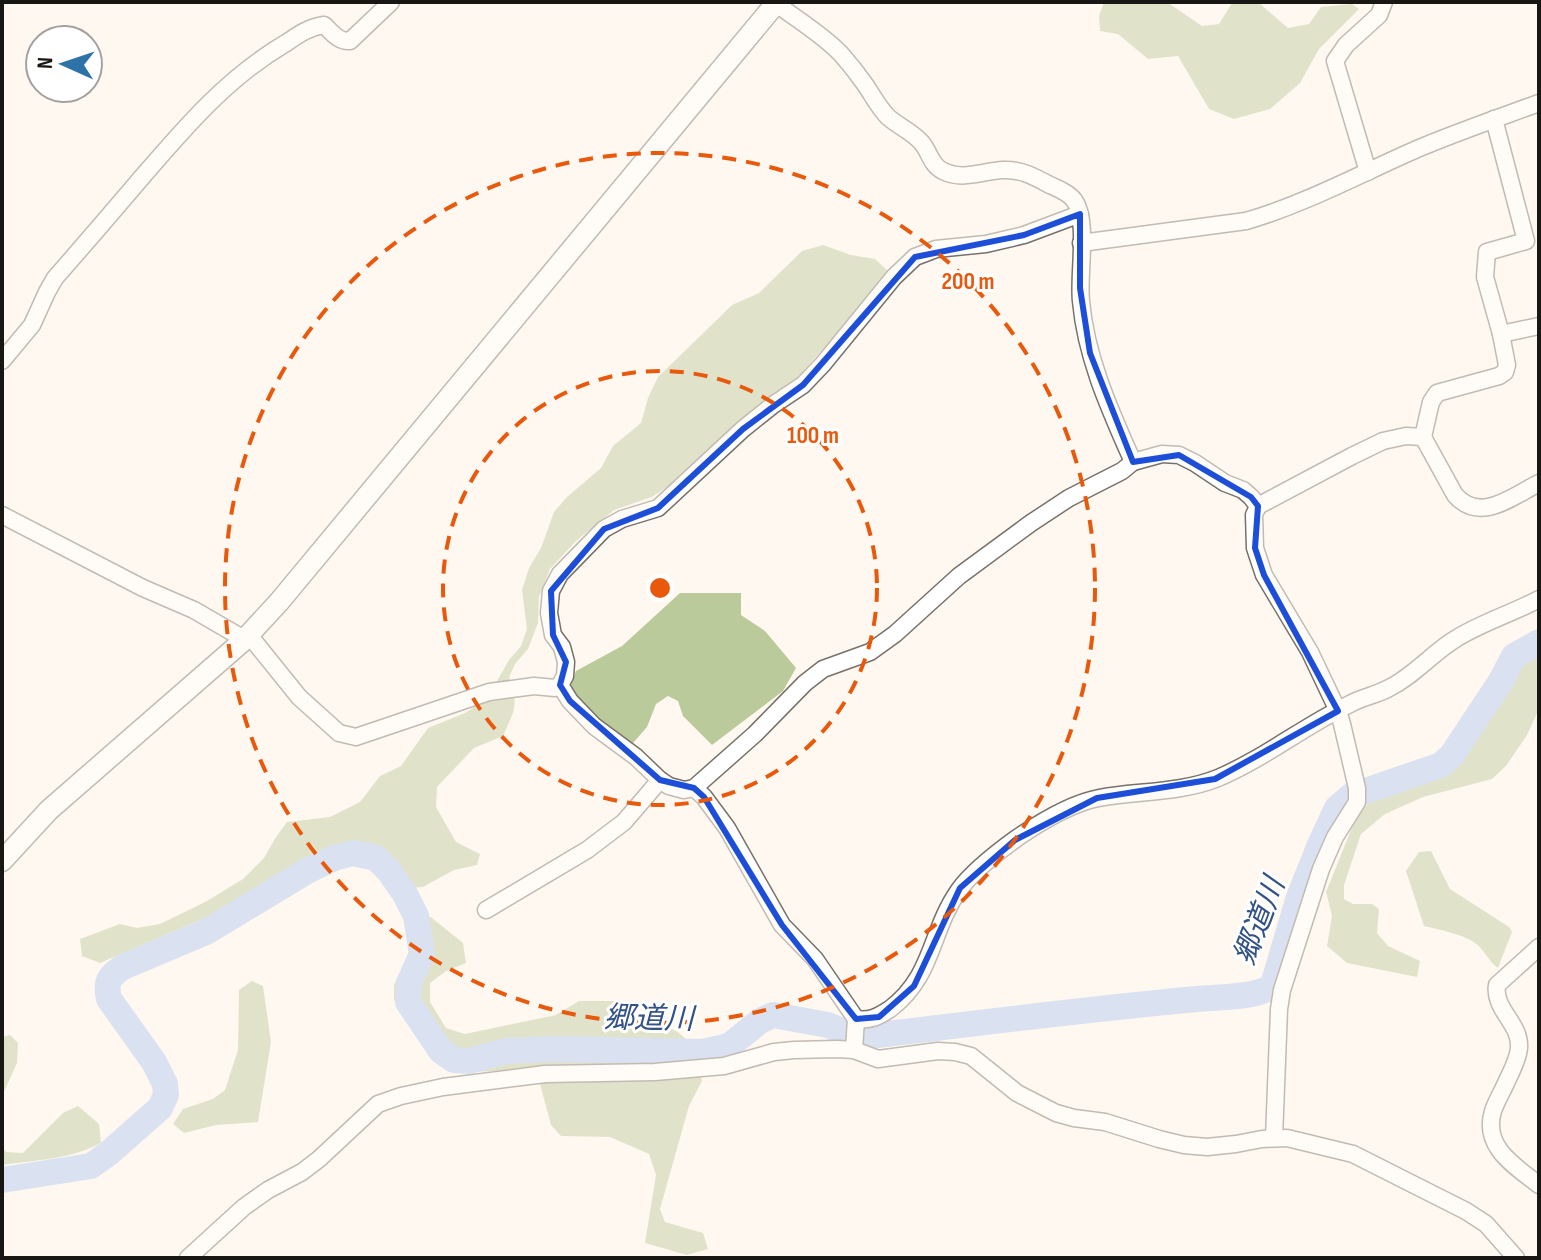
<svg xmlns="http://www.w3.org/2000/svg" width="1541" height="1260" viewBox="0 0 1541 1260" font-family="'Sofia Sans Condensed','Noto Sans JP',sans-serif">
  <rect width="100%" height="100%" fill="#fff8f1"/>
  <g fill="#bbca9b">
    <polygon points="1104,2 1167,2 1202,26 1219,24 1232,3 1258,2 1288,28 1309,24 1321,7 1352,4 1359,9 1319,49 1300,83 1270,109 1234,119 1209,109 1178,56 1148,59 1118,34 1100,31 1099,16"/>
    <path d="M 823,245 L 851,255 L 875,259 L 888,271 L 872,294 L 798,377 L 729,431 L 680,478 L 652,497 L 614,510 L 576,541 L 550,569 L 539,597 L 538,623 L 528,649 L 515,664 L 509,677 C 519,706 515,709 503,736 L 474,748 L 437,787 L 436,807 L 456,842 L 480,854 L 477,865 L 454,870 L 423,887 L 410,888 L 389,853 L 362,844 L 334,847 L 301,862 L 253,895 L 203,919 L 100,963 L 82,956 L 80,939 L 120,924 L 137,928 L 160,924 L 207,901 L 243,879 L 264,858 L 276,837 L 287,822 L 330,817 L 360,802 L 380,776 L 401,766 L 428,728 L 465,713 L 486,700 L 509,660 L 521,646 L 527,629 L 522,590 L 529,568 L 541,548 L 554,512 L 567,497 L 601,468 L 613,446 L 641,423 L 648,398 L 658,377 L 732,305 L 759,293 L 802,251 Z"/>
    <polygon points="680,593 741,593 741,615 765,631 796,668 783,691 712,745 683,716 678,701 668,696 656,704 647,727 633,743 590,719 568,691 576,671 622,646"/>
    <polygon points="1539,652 1538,711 1527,735 1506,766 1492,779 1423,797 1385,814 1361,834 1344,885 1344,899 1353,904 1372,904 1379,909 1377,933 1388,946 1420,961 1417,977 1347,963 1327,946 1332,916 1326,892 1355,820 1373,797 1440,772 1463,757 1514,674"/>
    <path d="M 1431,851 L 1450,889 L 1509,927 L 1512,932 L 1498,968 C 1488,961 1485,950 1475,943 C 1465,935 1437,929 1424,926 L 1406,871 L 1419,852 Z"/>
    <polygon points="422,913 432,918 463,943 466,963 446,971 430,983 430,1002 446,1028 465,1034 556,1015 579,1001 617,1001 678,1032 691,1044 702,1081 689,1106 660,1209 665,1222 703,1233 708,1249 687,1255 645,1243 656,1175 649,1154 610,1137 561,1136 551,1125 539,1080 530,1067 497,1071 469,1072 432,1053 394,1000 394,985 407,958 412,941 409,927"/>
    <polygon points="252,981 263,986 271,1042 258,1122 216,1125 184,1133 173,1124 183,1109 213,1099 225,1090 238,1050 239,990"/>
    <polygon points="10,1035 18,1043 17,1063 2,1096 2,1037"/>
    <path d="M 78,1106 L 99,1124 L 101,1143 C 72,1159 35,1160 2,1165 L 2,1148 L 6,1152 L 23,1153 L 63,1113 Z"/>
  </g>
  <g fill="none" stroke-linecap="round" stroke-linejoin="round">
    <path stroke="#adc6ef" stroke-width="26" d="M 2,1180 L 91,1166 L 109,1153 L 160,1108 L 166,1095 L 165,1084 L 154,1062 L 109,999 C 105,982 109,976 123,967 L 206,932 L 307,871 L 334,858 L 353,853 L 376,858 L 389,871 L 405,894 L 416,916 L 422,954 L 409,983 L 408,1002 L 441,1051 L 454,1060 L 469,1061 L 506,1051 L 557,1049 L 703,1052 L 729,1046 L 760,1021 L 773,1015 L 828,1025 L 850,1035 L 870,1036 C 979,1023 1088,1009 1197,999 C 1217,997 1259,998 1273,985 L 1299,897 L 1319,847 L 1337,808 L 1351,796 L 1441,765 L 1452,755 L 1501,681 L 1514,656 L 1539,642"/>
    <defs>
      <g id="minor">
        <path d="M 774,2 C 796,19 822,34 841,54 C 849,63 857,73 864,83 C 872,94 878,107 888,117 C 898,126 913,132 922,143 C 930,153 931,165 943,171 C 963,181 982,171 1003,170 C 1020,169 1033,176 1048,184 C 1056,188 1068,192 1074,200 C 1089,220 1078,275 1081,301 C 1086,358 1110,410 1133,462"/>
        <polyline points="1494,119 1526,241 1487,252 1485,277 1501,334"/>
        <polyline points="1368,172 1335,61 1346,45 1379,15 1384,2"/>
        <path d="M 1081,243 L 1246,221 C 1305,204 1360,174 1417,149 C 1457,132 1498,118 1539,103"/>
        <path d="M 2,361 L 32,325 L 47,292 L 55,278 C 85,244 114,210 143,176 C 186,126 228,77 286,43 C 298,35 309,27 324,25 C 332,32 338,42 350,41 L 391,2"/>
        <path d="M 1423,437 L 1455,495 C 1480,524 1513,496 1539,483"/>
        <polyline points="1258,506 1352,456 1383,441 1406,436 1423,437 1431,402 1437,393 1499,376 1505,372 1507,365 1501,334 1539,326"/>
        <polyline points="2,515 143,588 194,610 237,635 243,641"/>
        <polyline points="249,635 299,697 339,733 356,737 489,692 534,686 555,688 560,685 565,676 566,662 562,647 553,635 549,613 551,591 560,574 604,529 622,519 658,508 743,429 773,405 803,385 823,364 894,277 915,257 936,249 986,244 1024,235 1080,214"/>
        <polyline points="560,685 570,701 594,726 636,757 660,780 669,786 684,790 694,788 755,734 805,683 823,669 870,652 895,634 959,576 1031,523 1069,498 1122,471 1133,462 1162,454 1179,455 1195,463 1225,483 1243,490 1251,497 1258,506 1254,515 1255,548 1264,575 1310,652 1338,711 1342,724 1357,788 1357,802 1335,837 1321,869 1282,990 1279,1009 1274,1138"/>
        <polyline points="694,788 704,797 727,828 782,925 815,959 856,1019 854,1050"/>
        <polyline points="486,910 587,850 624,822 660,780"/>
        <path d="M 1539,947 L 1497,985 C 1493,1010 1521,1023 1519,1048 C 1518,1060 1511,1072 1506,1083 C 1502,1092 1496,1102 1493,1111 C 1482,1147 1515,1166 1539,1185"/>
        <path d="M 856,1019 C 870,1021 878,1017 890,1009 C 934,976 930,931 959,890 C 972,872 999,851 1017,838 C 1039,823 1072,803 1099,798 C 1137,791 1181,793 1218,778 C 1265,758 1304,726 1350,704 C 1362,697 1377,695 1389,688 C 1414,676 1433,652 1457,638 C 1483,622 1513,613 1539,599"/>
        <polyline points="188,1258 244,1207 268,1190 302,1172 319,1159 378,1104 401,1096 443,1087 545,1074 655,1072 724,1066 774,1052 794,1050 837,1049 854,1050 878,1059 938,1051 955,1052 971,1056 1017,1093 1056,1113 1074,1118 1105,1122 1159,1139 1184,1145 1207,1147 1236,1144 1262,1139 1287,1138 1353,1154 1466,1211 1486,1224 1516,1258"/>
      </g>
      <polyline id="tertiary" points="2,861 49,810 243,641 279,602 777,2"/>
    </defs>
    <use href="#minor" stroke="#787169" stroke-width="19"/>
    <use href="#tertiary" stroke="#787169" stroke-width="23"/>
    <use href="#minor" stroke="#fff" stroke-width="16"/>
    <use href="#tertiary" stroke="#fff" stroke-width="20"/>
  </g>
  <path d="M0 0H1541V1260H0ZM 1080,214 L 1080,288 L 1090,353 L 1133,462 L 1179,455 L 1251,497 L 1258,506 L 1255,548 L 1264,575 L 1338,711 L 1215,779 L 1097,798 L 1015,840 L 960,888 L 914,986 L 879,1017 L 856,1019 L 782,925 L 704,797 L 694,788 L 660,780 L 570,701 L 560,685 L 566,662 L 553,635 L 551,591 L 604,529 L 658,508 L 743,429 L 803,385 L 915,257 L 1024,235 Z" fill="#fff8f1" fill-opacity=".55" fill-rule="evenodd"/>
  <path fill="none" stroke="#1d4ed8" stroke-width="6" stroke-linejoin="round" d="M 1080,214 L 1080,288 L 1090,353 L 1133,462 L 1179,455 L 1251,497 L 1258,506 L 1255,548 L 1264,575 L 1338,711 L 1215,779 L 1097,798 L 1015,840 L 960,888 L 914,986 L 879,1017 L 856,1019 L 782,925 L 704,797 L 694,788 L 660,780 L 570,701 L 560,685 L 566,662 L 553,635 L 551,591 L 604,529 L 658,508 L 743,429 L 803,385 L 915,257 L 1024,235 Z"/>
  <g fill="none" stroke="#e8590c" stroke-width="4" stroke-dasharray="14 10">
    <circle cx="660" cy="588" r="217"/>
    <circle cx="660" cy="588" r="435"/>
  </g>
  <g text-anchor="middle" stroke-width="6" stroke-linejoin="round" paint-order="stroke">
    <g font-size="30" font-style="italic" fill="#335287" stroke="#fff">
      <text transform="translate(1259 921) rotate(-69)" y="10">郷道川</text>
      <text transform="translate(649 1018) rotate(1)" y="10">郷道川</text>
    </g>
  </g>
  <circle cx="660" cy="588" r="12" fill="#e8590c" stroke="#fff" stroke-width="4"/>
  <g font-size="24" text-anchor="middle" font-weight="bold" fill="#e8590c" stroke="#fff" stroke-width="6" stroke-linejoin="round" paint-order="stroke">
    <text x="968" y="289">200 m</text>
    <text x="813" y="443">100 m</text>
  </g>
  <rect width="1541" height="1260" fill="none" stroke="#191714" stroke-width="8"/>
  <g transform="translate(64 64) rotate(273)"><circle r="38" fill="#ffffff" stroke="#a3a2a1" stroke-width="2"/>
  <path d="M0-6L14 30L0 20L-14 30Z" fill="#2d73a8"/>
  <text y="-12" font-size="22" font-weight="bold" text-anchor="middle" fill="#191714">N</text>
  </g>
</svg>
